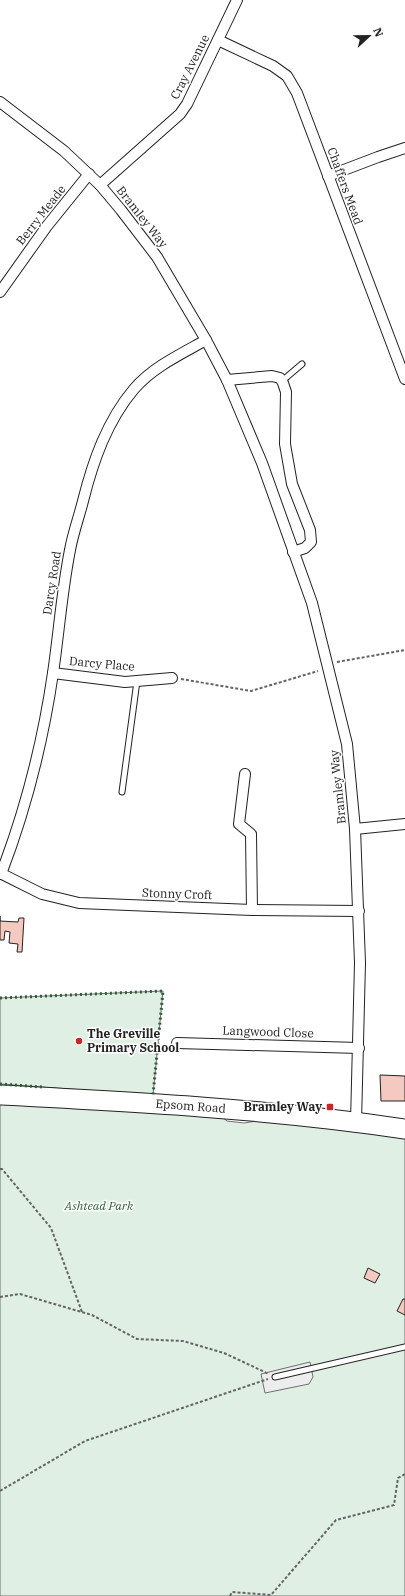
<svg xmlns="http://www.w3.org/2000/svg" width="405" height="1596" viewBox="0 0 405 1596" font-family="'IBM Plex Serif',serif">
  <rect width="100%" height="100%" fill="#fff"/>
  <g fill="#e0efe3" stroke="#6f6f6f">
    <polygon points="163,991 153,1095 0,1084 0,998"/>
    <polygon points="0,1102 218,1114 227,1121 244,1123 268,1119 344,1127 405,1138 405,1596 0,1596"/>
  </g>
  <polygon fill="#ededed" stroke="#6f6f6f" points="310,1362 313,1377 309,1384 265,1393 261,1374"/>
  <g fill="#f3c9c0" stroke="#222">
    <polygon points="0,916 0,921 18,922 19,918 24,918 22,952 17,952 18,944 9,943 10,932 5,931 4,940 0,940"/>
    <polygon points="380,1075 405,1076 405,1101 381,1101"/>
    <polygon points="368,1268 380,1274 375,1283 364,1278"/>
    <polygon points="403,1299 405,1299 405,1315 397,1311"/>
  </g>
  <g fill="none" stroke-linecap="round" stroke-linejoin="round">
    <defs>
      <g id="lane">
        <polyline points="282,381 302,364"/>
        <polyline points="122,792 137,681"/>
        <polyline points="275,1377 405,1347"/>
      </g>
      <g id="street">
        <polyline points="218,40 273,66 287,76 297,93 405,379"/>
        <polyline points="0,102 64,151 100,185 121,210 157,257 206,340 227,380 262,463 312,603 347,744 355,829 360,963 356,1122"/>
        <polyline points="328,176 378,157 405,148"/>
        <polyline points="100,185 180,114 187,104 237,0"/>
        <polyline points="0,292 47,226 89,174"/>
        <polyline points="227,380 272,376 280,378 283,383 286,392 285,444 292,484 310,530 311,542 305,548 293,552"/>
        <polyline points="53,673 125,682 172,678"/>
        <polyline points="245,774 239,824 251,834 252,910"/>
        <polyline points="355,829 405,824"/>
        <polyline points="0,873 42,894 79,903 252,910 359,911"/>
        <path d="M 1,874 C 26,809 43,741 53,673 C 59,632 62,590 70,550 C 73,533 79,517 83,501 C 93,461 107,421 134,389 C 153,367 181,354 206,340"/>
        <polyline points="177,1043 359,1048"/>
      </g>
      <g id="highway">
        <path id="s1" d="M 0,1095 C 135,1102 271,1109 405,1129"/>
      </g>
    </defs>
    <use href="#lane" stroke="#222" stroke-width="7"/>
    <use href="#street" stroke="#222" stroke-width="12"/>
    <use href="#highway" stroke="#222" stroke-width="21"/>
    <g stroke="#646464" stroke-width="2" stroke-dasharray="3 2" stroke-linecap="butt">
      <polyline points="337,662 405,650"/>
      <polyline points="181,679 251,691 318,671"/>
      <polyline points="0,1169 2,1169 51,1228 82,1312"/>
      <polyline points="0,1297 20,1294 92,1315 137,1339 183,1341 224,1353 269,1374"/>
      <polyline points="0,1491 85,1441 268,1379"/>
      <polyline points="230,1596 232,1592 271,1595 336,1520 394,1505 398,1478 405,1474"/>
    </g>
    <use href="#lane" stroke="#fff" stroke-width="5"/>
    <use href="#street" stroke="#fff" stroke-width="10"/>
    <use href="#highway" stroke="#fff" stroke-width="19"/>
    <g stroke="#2f5e38" stroke-width="3" stroke-dasharray="2 3" stroke-linecap="butt">
      <polyline points="0,998 163,991 153,1095 151,1095"/>
      <polyline points="0,1084 42,1087"/>
    </g>
  </g>
  <g fill="#c62828" stroke="#fff" stroke-width="1.5">
    <circle cx="79" cy="1041" r="4"/>
    <rect x="326" y="1103" width="8" height="8" rx="2"/>
  </g>
  <g text-anchor="middle" stroke-width="3" stroke-linejoin="round" paint-order="stroke">
    <g font-size="12" fill="#222" stroke="#fff">
      <text transform="translate(190 67) rotate(-63)" y="4">Cray Avenue</text>
      <text transform="translate(345 186) rotate(70)" y="4">Chaffers Mead</text>
      <text transform="translate(41 215) rotate(-52)" y="4">Berry Meade</text>
      <text transform="translate(142 217) rotate(52)" y="4">Bramley Way</text>
      <text transform="translate(52 583) rotate(-81)" y="4">Darcy Road</text>
      <text transform="translate(102 664) rotate(5)" y="4">Darcy Place</text>
      <text transform="translate(338 787) rotate(-96)" y="4">Bramley Way</text>
      <text transform="translate(177 894) rotate(2)" y="4">Stonny Croft</text>
      <text transform="translate(268 1032) rotate(2)" y="4">Langwood Close</text>
      <text dy="4" stroke="none"><textPath href="#s1" startOffset="191">Epsom Road</textPath></text>
    </g>
    <g font-size="12" font-weight="bold" fill="#222" stroke="#fff" text-anchor="start">
      <text x="87" y="1038">The Greville<tspan x="87" dy="14">Primary School</tspan></text>
      <text x="322" y="1111" text-anchor="end">Bramley Way</text>
    </g>
    <g font-size="12" font-style="italic" fill="#2f5e38" stroke="#fff">
      <text x="99" y="1210">Ashtead Park</text>
    </g>
  </g>
  <g transform="translate(369 36) rotate(68)" stroke="#ffffff" stroke-width="3" paint-order="stroke">
  <path d="M0-3L7 15L0 10L-7 15Z" fill="#222222"/>
  <text y="-6" font-size="11" font-weight="bold" text-anchor="middle" fill="#222222">N</text>
  </g>
</svg>
